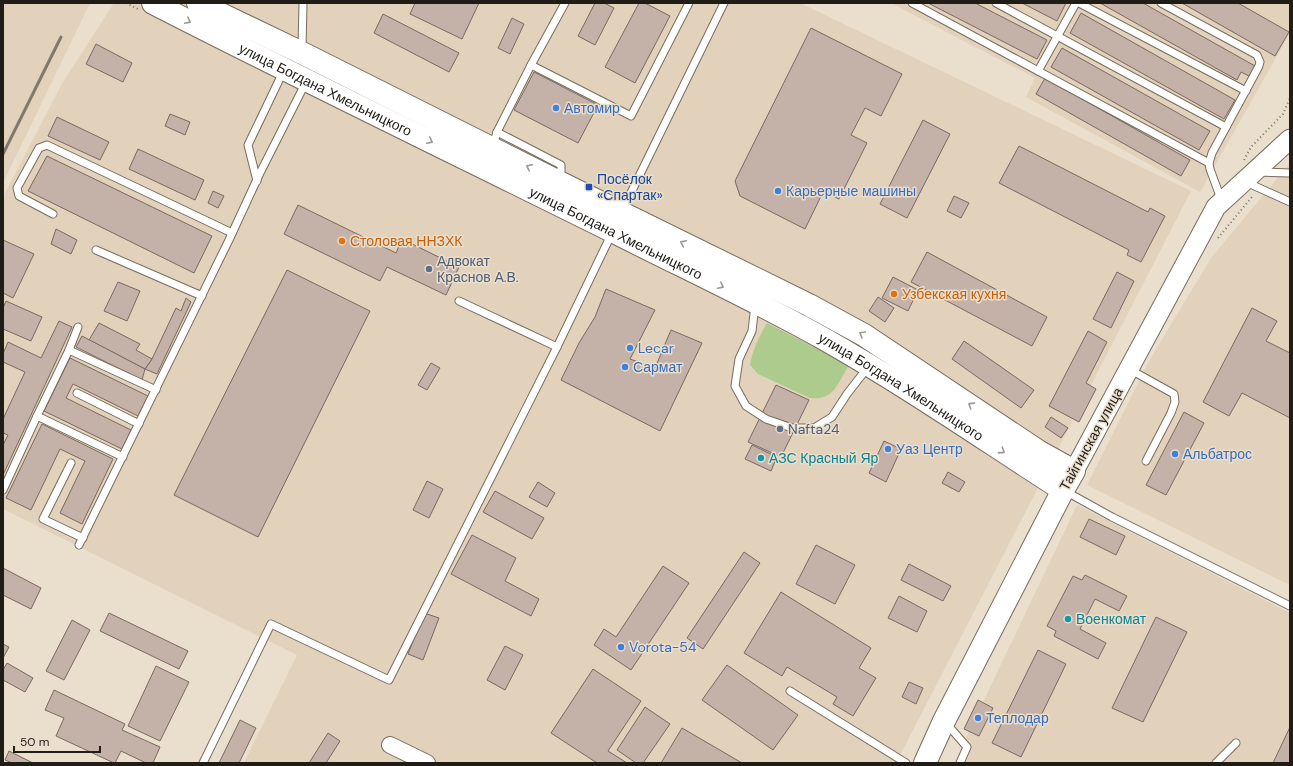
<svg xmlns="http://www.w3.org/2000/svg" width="1293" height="766" viewBox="0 0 1293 766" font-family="'DM Sans',sans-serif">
  <rect width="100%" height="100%" fill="#eadecd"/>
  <g fill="#e2d1bb">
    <polygon points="3,3 90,3 3,183"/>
    <polygon points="114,3 800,3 1191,191 896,763 244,763 297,655 3,509 3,215 5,193 63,82"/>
    <polygon points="891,3 1290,3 1290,33 1200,192 1026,97 1035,78"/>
    <polygon points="1290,163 1290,585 1087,485 1149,361 1211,258"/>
    <polygon points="1077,505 1290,613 1290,763 954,763"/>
  </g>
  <path fill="#adcb8c" d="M 767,323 L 849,365 C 838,383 834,401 810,398 L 758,374 L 750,365 C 753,349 759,337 767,323 Z"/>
  <g fill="#c4b1a7" stroke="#7a6961">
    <polygon points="415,3 479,3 462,39 410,14"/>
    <polygon points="595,3 604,3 614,8 595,45 578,36"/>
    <polygon points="639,3 645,3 670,16 635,83 605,67"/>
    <polygon points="928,3 975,3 1047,40 1037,59"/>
    <polygon points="1022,3 1066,3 1057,21"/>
    <polygon points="1100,3 1143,3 1255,66 1249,76 1241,72 1237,80"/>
    <polygon points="1182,3 1238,3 1289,32 1275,56"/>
    <polygon points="1081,13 1235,100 1224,119 1070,33"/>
    <polygon points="383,14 459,53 449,72 374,33"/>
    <polygon points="512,18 524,24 510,54 498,48"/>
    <polygon points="811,28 902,74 881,116 865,108 851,135 867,143 839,199 823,192 805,229 740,196 735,181"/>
    <polygon points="96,44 132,63 123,82 86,64"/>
    <polygon points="1062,48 1210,131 1199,150 1051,67"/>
    <polygon points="534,72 598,105 578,143 514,110"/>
    <polygon points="1045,78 1190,160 1181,176 1036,94"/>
    <polygon points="170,114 190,122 185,135 165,126"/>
    <polygon points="57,117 109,142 100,160 48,136"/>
    <polygon points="923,120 950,134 907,218 880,204"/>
    <polygon points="1019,146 1148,212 1150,208 1165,216 1141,262 1127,255 1129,250 999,183"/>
    <polygon points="138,149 204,180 195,200 129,169"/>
    <polygon points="47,156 212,236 194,273 28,191"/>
    <polygon points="213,191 224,196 218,208 208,203"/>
    <polygon points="954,196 969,203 961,218 947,211"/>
    <polygon points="298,205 396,253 402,239 459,267 446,295 387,267 380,281 284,234"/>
    <polygon points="56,229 77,240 71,254 51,244"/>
    <polygon points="3,240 34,254 13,298 3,293"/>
    <polygon points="927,252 1047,317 1032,346 911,282"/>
    <polygon points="287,270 370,311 258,537 174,495"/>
    <polygon points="1117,272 1134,281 1111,328 1093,319"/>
    <polygon points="893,277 918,290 908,311 882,298"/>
    <polygon points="118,282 140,291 127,321 104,311"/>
    <polygon points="606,289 655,310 630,359 655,368 671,330 702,343 660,431 561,380 579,343 595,317"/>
    <polygon points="878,297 894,308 885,322 869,311"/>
    <polygon points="186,298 191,302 157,374 145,369 152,359 176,308 181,311"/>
    <polygon points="6,301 42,317 31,341 3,329 3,308"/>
    <polygon points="1252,308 1277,321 1266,341 1290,353 1290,418 1242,393 1229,416 1203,402"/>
    <polygon points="59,321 72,327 3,475 3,445 8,435 3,433 3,419 25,372 3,362 3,354 8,342 41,358"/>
    <polygon points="99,323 140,344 136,350 152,359 145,369 89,340"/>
    <polygon points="1088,331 1107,342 1086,383 1096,389 1079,422 1049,406"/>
    <polygon points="82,336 145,369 142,380 76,347"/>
    <polygon points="964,341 1034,390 1021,408 952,359"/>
    <polygon points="70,358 148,396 138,416 73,384 66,398 131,430 122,449 44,411"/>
    <polygon points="431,363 440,368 427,390 418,385"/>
    <polygon points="776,385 809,400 781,457 748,442"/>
    <polygon points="1184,412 1204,423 1166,495 1146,485"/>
    <polygon points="1051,417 1068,428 1061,438 1045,427"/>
    <polygon points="42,424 113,459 82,524 60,513 85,461 60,449 31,510 6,498"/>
    <polygon points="884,441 901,449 886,482 869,473"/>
    <polygon points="752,445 777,457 771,471 745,459"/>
    <polygon points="948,472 965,482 959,492 942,483"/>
    <polygon points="427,481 443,489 429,518 413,510"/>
    <polygon points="538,482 555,493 547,507 529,497"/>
    <polygon points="495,491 544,518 532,539 483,512"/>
    <polygon points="1089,519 1125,536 1116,555 1080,537"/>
    <polygon points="472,535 516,558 505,581 539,599 531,616 451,574"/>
    <polygon points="816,545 855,565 835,604 796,584"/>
    <polygon points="744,552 760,563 703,649 687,638"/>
    <polygon points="909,564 951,586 943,601 901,580"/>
    <polygon points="663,566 689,583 631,670 594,645 604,629 616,637"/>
    <polygon points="3,568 41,588 31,609 3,595"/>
    <polygon points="1085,575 1127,596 1119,611 1095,599 1080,629 1106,643 1098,659 1054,636 1056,631 1047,626 1073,576 1082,580"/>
    <polygon points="781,592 871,648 859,668 876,678 853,716 833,704 837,697 787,667 782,676 744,653"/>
    <polygon points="899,596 927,611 917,632 888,618"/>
    <polygon points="109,613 188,651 179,669 100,631"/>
    <polygon points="424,613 439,618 423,660 408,654"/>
    <polygon points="1156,617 1187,632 1143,722 1112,708"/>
    <polygon points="72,620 90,630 64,680 46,671"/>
    <polygon points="3,644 9,647 3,658"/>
    <polygon points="505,646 523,655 505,690 487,680"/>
    <polygon points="1038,650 1066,664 1021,757 992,743"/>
    <polygon points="7,663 33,678 25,692 3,680 3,670"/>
    <polygon points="727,665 798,715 773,750 702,700"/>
    <polygon points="156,666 189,682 160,741 128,726"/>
    <polygon points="593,669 641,701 608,751 627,763 597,763 551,733"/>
    <polygon points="909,682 923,688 916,704 902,697"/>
    <polygon points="54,690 125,724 122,730 160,747 153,763 146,763 121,751 115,763 114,763 56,736 64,718 45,710"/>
    <polygon points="978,700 993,708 979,736 964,729"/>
    <polygon points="645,707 670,724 643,763 636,763 617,750"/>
    <polygon points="240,720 256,728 239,763 219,763"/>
    <polygon points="1290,727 1290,763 1273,763"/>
    <polygon points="682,728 742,763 661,763"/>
    <polygon points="328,733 340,741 326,763 309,763"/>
    <polygon points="9,751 33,763 12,763 5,760"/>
  </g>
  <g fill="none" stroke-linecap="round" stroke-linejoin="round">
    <defs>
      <g id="service">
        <polyline points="912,3 1209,163 1210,169 1221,199"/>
        <polyline points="996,3 1226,127"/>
        <polyline points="1079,3 1246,91"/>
        <polyline points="1161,3 1257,55 1260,62 1259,66 1212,153 1209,163"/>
        <polyline points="302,49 303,3"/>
        <polyline points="531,65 631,116 689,3"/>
        <polyline points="1038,71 1076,3"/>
        <polyline points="497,132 561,165 561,179"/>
        <polyline points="493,146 497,132 531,65 565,3"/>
        <polyline points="1258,172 1290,173"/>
        <polyline points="257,181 248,145 283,72"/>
        <polyline points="1246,182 1290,202"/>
        <polyline points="622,211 724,3"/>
        <polyline points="53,214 19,196 17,188 39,148 47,145 232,233"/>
        <polyline points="96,250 202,296"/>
        <polyline points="459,301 557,347"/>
        <polyline points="755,305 752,331 739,359 735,386 746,406 766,419 792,428 814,428 832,417 847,394 868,367"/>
        <polyline points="78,327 69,350 156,390"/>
        <polyline points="69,350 37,416 123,457"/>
        <polyline points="1129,369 1174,394 1175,402 1171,413 1146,461"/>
        <polyline points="77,393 139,424"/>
        <polyline points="71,463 43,519 83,538"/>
        <polyline points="3,490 37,416"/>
        <polyline points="1065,491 1112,517 1290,606"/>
        <polyline points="79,545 229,240 260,173 306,82"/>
        <polyline points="790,691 906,763"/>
        <polyline points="946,723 967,747 960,763"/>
        <polyline points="203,763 271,624 389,680 557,347 612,233"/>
        <polyline points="1216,763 1236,743"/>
      </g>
      <polyline id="tertiary" points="390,745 427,763"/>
      <polyline id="secondary" points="1074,471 1216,207 1290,139"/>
      <g id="trunk">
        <path id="s1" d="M 153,3 C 307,82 463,157 618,234 C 687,269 759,302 826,340 C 907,386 985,440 1063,490"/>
        <polyline points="198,3 302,53 561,183 809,305 864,335 1038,451 1074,471 1063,490 944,721 925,763"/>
      </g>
    </defs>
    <use href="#service" stroke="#776c5e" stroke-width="9"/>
    <use href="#tertiary" stroke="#776c5e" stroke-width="18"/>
    <use href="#secondary" stroke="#776c5e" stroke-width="21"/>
    <use href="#trunk" stroke="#776c5e" stroke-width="24"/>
    <g stroke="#7b7469" stroke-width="2" stroke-dasharray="1 3" stroke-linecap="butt">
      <polyline points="126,3 138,9"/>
      <polyline points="1244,160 1251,147 1283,114 1290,98"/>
      <polyline points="1218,238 1252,197 1250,195"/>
    </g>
    <use href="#service" stroke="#fff" stroke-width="7"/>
    <use href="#tertiary" stroke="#fff" stroke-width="16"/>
    <use href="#secondary" stroke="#fff" stroke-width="19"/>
    <use href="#trunk" stroke="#fff" stroke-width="22"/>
    <polyline stroke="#81796e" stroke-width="3" points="3,154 61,37"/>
  </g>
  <defs><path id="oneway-chevron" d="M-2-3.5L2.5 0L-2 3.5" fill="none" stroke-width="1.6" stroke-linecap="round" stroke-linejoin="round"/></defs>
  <g stroke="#9b9996">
    <use href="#oneway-chevron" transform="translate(188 21) rotate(27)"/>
    <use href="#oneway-chevron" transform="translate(430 141) rotate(26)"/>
    <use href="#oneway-chevron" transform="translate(529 167) rotate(-153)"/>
    <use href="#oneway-chevron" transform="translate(683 243) rotate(-154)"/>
    <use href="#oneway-chevron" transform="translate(721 286) rotate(27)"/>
    <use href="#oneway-chevron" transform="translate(862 334) rotate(-150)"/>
    <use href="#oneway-chevron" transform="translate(971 405) rotate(-147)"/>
    <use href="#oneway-chevron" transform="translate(1002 451) rotate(33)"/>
  </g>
  <g fill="#3f7fe0" stroke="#eadecd" stroke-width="1.5">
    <circle cx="556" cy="108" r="4"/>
    <circle cx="778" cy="191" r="4"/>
    <circle cx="630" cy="348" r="4"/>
    <circle cx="625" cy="367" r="4"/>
    <circle cx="888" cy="449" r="4"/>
    <circle cx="1175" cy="454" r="4"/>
    <circle cx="621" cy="647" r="4"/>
    <circle cx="978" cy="718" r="4"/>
  </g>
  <rect fill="#1a4fb4" stroke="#eadecd" stroke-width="1.5" x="585" y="183" width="8" height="8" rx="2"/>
  <g fill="#e8710a" stroke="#eadecd" stroke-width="1.5">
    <circle cx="342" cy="241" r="4"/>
    <circle cx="894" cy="294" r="4"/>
  </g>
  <g fill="#5c6f8a" stroke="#eadecd" stroke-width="1.5">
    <circle cx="429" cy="269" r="4"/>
    <circle cx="780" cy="429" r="4"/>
  </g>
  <g fill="#0f9aa8" stroke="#eadecd" stroke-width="1.5">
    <circle cx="761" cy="458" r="4"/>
    <circle cx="1068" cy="619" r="4"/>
  </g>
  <g text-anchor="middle" stroke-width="3" stroke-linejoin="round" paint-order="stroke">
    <g font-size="14" fill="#201c16" stroke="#eadecd">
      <text dy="5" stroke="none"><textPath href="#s1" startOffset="193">улица Богдана Хмельницкого</textPath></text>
      <text dy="5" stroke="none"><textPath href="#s1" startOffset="517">улица Богдана Хмельницкого</textPath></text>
      <text dy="5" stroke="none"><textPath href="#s1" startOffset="841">улица Богдана Хмельницкого</textPath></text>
      <text transform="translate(1091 439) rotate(-61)" y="5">Тайгинская улица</text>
    </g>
    <g font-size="14" fill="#366cbe" stroke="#eadecd" text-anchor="start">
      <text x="564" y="113">Автомир</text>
      <text x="786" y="196">Карьерные машины</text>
      <text x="638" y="353">Lecar</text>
      <text x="633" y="372">Сармат</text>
      <text x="896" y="454">Уаз Центр</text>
      <text x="1183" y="459">Альбатрос</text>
      <text x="629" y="652">Vorota-54</text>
      <text x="986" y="723">Теплодар</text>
    </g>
    <g font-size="14" fill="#164399" stroke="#eadecd" text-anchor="start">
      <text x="597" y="184">Посёлок<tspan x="597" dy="16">«Спартак»</tspan></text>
    </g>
    <g font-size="14" fill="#c56008" stroke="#eadecd" text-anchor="start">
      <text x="350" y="246">Столовая ННЗХК</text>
      <text x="902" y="299">Узбекская кухня</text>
    </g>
    <g font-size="14" fill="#4e5e75" stroke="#eadecd" text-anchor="start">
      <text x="437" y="266">Адвокат<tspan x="437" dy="16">Краснов А.В.</tspan></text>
      <text x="788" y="434">Nafta24</text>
    </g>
    <g font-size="14" fill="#0d838f" stroke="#eadecd" text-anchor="start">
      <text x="769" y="463">АЗС Красный Яр</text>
      <text x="1076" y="624">Военкомат</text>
    </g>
  </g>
  <rect width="1293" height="766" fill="none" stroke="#201c16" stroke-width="8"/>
  <path d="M14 746v6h86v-6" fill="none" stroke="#201c16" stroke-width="2"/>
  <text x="20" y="746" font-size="12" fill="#201c16" stroke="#eadecd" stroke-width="3" paint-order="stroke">50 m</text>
</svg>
